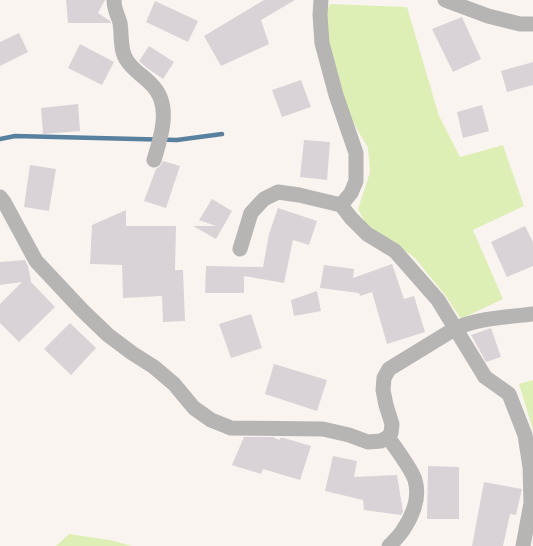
<svg xmlns="http://www.w3.org/2000/svg" width="533" height="546" viewBox="0 0 533 546" font-family="'Source Sans 3',sans-serif">
  <rect width="100%" height="100%" fill="#faf4f0"/>
  <g fill="#deefb6">
    <polygon points="330,4 407,7 439,116 460,157 503,145 524,206 473,230 503,299 461,319 445,295 415,258 397,245 370,232 358,209 370,172 368,148 350,117 317,35"/>
    <polygon points="533,380 533,430 519,384"/>
    <polygon points="69,534 110,540 132,546 56,546"/>
  </g>
  <g fill="none" stroke-linecap="round" stroke-linejoin="round">
    <polyline stroke="#57819e" stroke-width="4.5" points="0,139 15,136 177,140 222,134"/>
  </g>
  <g fill="#d9d3d7">
    <polygon points="66,0 105,0 98,13 110,21 111,23 68,23"/>
    <polygon points="264,0 295,0 261,20 269,44 221,66 204,36"/>
    <polygon points="155,1 198,21 188,42 146,22"/>
    <polygon points="462,17 481,59 453,72 432,29"/>
    <polygon points="19,33 28,52 0,66 0,42"/>
    <polygon points="80,44 114,62 102,85 68,68"/>
    <polygon points="149,46 174,62 163,79 147,68 139,61"/>
    <polygon points="533,62 533,85 507,92 501,71"/>
    <polygon points="301,80 311,107 282,117 272,90"/>
    <polygon points="78,104 80,131 43,134 41,108"/>
    <polygon points="482,105 489,131 463,138 457,112"/>
    <polygon points="304,140 330,142 327,180 300,177"/>
    <polygon points="163,161 180,166 166,208 144,201 156,169 160,166"/>
    <polygon points="30,165 56,169 49,211 24,207"/>
    <polygon points="212,199 232,211 216,239 193,226 216,226 199,220"/>
    <polygon points="278,208 317,221 309,245 293,240 284,283 244,276 244,293 205,293 206,266 263,267 269,234"/>
    <polygon points="126,210 126,226 176,226 175,270 183,270 185,321 163,322 162,296 123,298 122,265 90,264 92,225"/>
    <polygon points="525,226 533,242 533,266 507,277 491,242"/>
    <polygon points="25,260 28,266 31,281 30,281 55,307 19,342 0,323 0,304 22,282 0,285 0,262"/>
    <polygon points="392,264 404,299 414,296 425,332 387,344 372,292 360,296 359,293 320,288 324,265 354,269 353,278"/>
    <polygon points="317,291 321,311 294,316 291,300"/>
    <polygon points="251,314 262,348 231,358 219,324"/>
    <polygon points="70,323 96,348 71,375 44,349"/>
    <polygon points="491,328 501,357 486,362 471,335"/>
    <polygon points="274,364 327,380 317,411 265,394"/>
    <polygon points="244,437 273,437 279,440 280,438 284,438 311,446 300,480 263,469 261,474 232,465"/>
    <polygon points="333,456 357,461 354,477 397,475 403,512 401,515 364,510 363,500 325,491"/>
    <polygon points="428,466 459,467 459,519 427,519"/>
    <polygon points="484,482 522,489 516,515 510,514 503,546 472,546"/>
  </g>
  <g fill="none" stroke-linecap="round" stroke-linejoin="round">
    <g stroke="#b7b4b4" stroke-width="15">
      <path d="M 114,0 C 114,10 118,15 120,23 C 122,35 120,50 126,59 C 132,70 144,76 152,85 C 172,105 161,137 154,160"/>
      <polyline points="321,0 320,15 322,43 336,95 356,153 356,181 351,193 341,205 351,218 367,234 395,251 438,300 485,377 509,394 525,435 530,467 531,503 523,546"/>
      <polyline points="445,0 488,16 520,24 533,24"/>
      <path d="M 0,197 L 4,202 L 36,261 L 82,310 L 108,335 L 132,353 L 154,367 L 174,384 L 194,408 L 211,420 L 231,428 L 323,429 L 349,435 L 368,442 L 381,441 L 388,437 L 391,433 L 392,424 L 386,405 L 383,390 L 384,378 L 389,369 L 456,328 C 479,318 508,317 533,314"/>
      <polyline points="240,249 251,213 264,199 278,192 299,195 341,205"/>
      <path d="M 388,437 C 396,449 411,468 415,480 C 420,497 413,515 403,530 C 400,535 394,541 389,546"/>
    </g>
  </g>
</svg>
